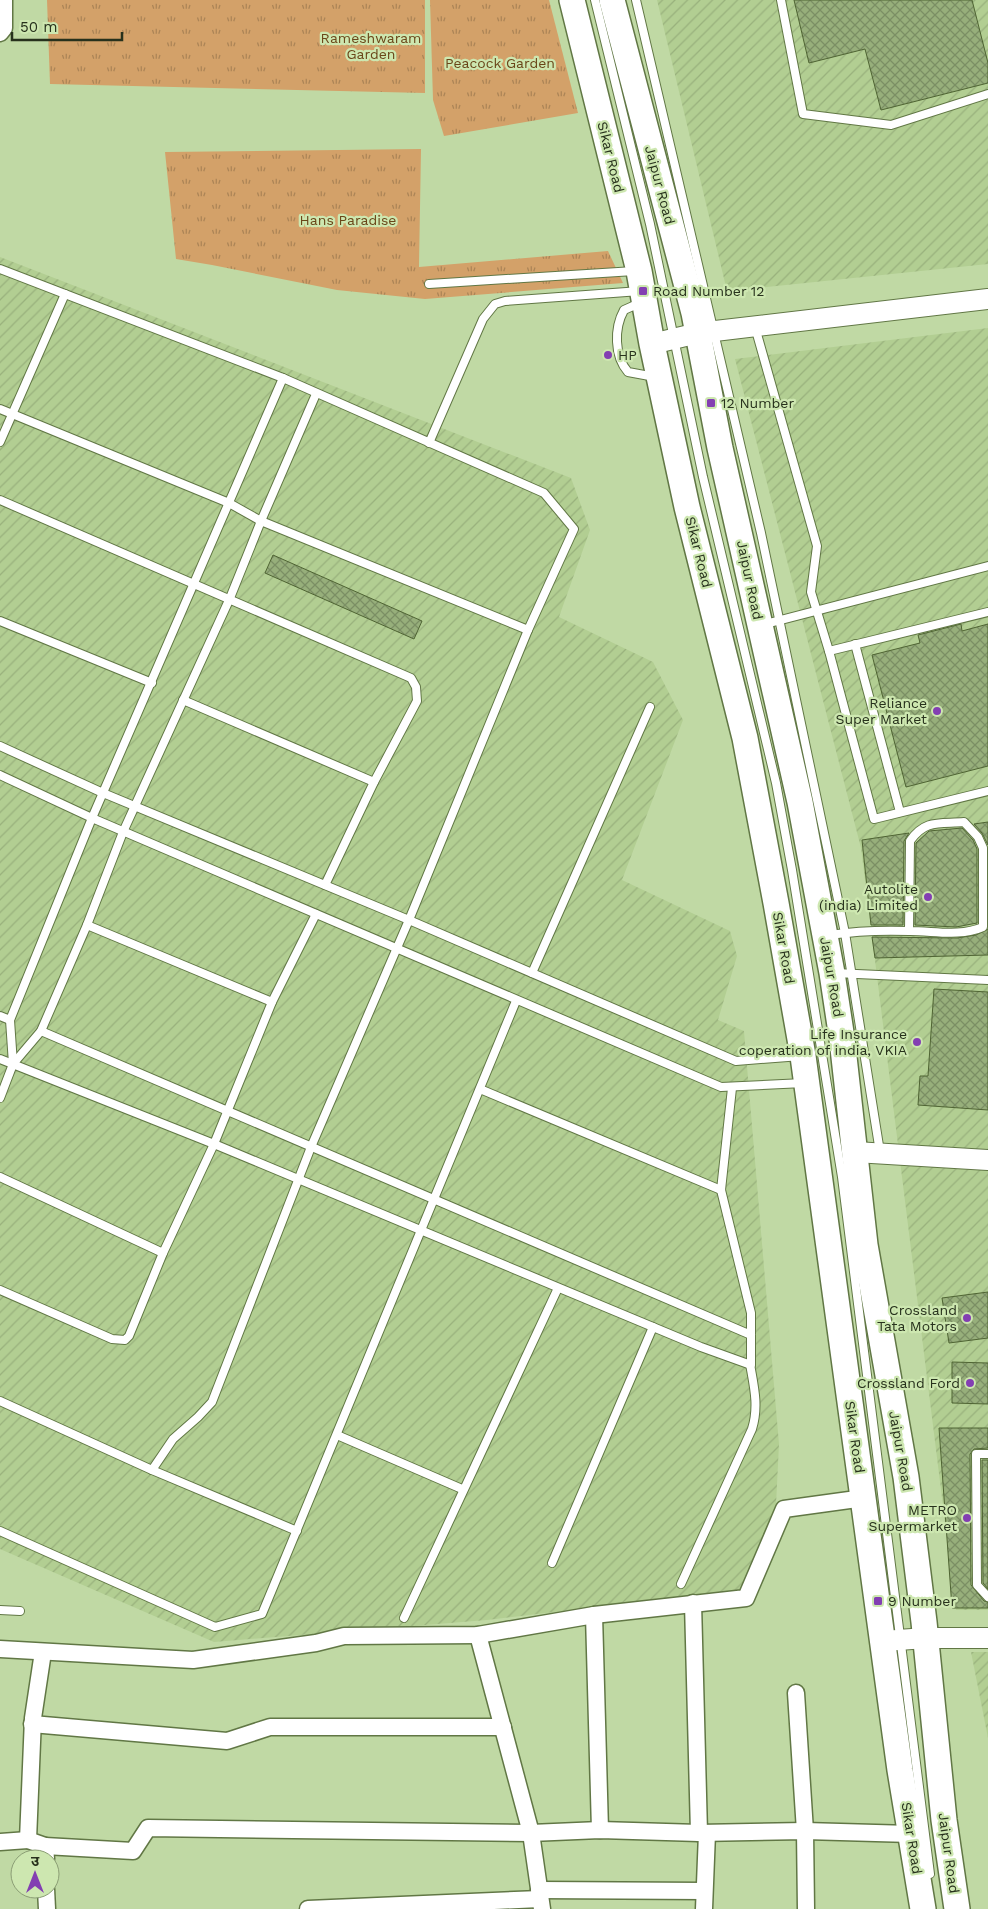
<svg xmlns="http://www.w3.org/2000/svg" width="988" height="1909" viewBox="0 0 988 1909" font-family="'Work Sans','Noto Sans Devanagari',sans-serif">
  <defs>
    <pattern id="industrial-furrows" width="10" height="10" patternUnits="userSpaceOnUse" patternTransform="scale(1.25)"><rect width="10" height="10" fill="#b2ce92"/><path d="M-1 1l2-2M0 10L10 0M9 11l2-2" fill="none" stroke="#99b17d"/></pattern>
    <pattern id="park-tufts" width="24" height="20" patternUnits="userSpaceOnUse" patternTransform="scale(1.25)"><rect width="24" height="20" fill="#d3a169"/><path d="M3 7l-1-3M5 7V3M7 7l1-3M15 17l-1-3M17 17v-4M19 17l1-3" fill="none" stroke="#ab8456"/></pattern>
    <pattern id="building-cross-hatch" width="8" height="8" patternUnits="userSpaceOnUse" patternTransform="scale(1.25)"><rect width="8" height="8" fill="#97af7b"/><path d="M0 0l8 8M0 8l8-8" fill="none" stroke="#7b8f64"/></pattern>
  </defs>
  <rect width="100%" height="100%" fill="#c0d9a4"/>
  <g fill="url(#industrial-furrows)">
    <polygon points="657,0 988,0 988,264 727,291"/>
    <polygon points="0,257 571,478 590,530 559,617 653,662 683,720 622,880 730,931 737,956 718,1020 744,1031 779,1444 776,1505 740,1590 487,1620 214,1642 0,1549"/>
    <polygon points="988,328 988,1610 956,1610 861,848 735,359"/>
    <polygon points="971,1652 988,1652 988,1738"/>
  </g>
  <g fill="url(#park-tufts)">
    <polygon points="47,0 425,0 425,93 50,84"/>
    <polygon points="430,0 549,0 578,113 444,136 433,100"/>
    <polygon points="421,149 419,267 608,251 623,283 425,299 337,290 212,265 176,259 165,152"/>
  </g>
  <g fill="url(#building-cross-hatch)" stroke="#4f6433">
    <polygon points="794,0 972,0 988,63 988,83 881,110 865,49 809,63"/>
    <polygon points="273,555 422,621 414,639 265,573"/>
    <polygon points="961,624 962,631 988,624 988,766 906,787 872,655 920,643 918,635"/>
    <polygon points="988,822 988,845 982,833 974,824"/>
    <polygon points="962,828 973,840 977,849 977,923 956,927 915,925 916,843 929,831"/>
    <polygon points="909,833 904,841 903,925 871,925 862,840"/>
    <polygon points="988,929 988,955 875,958 872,937 957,938 976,935"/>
    <polygon points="934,989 988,992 988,1110 918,1105 920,1076 928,1076"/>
    <polygon points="988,1292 988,1338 949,1343 942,1298"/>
    <polygon points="952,1362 988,1363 988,1404 952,1403"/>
    <polygon points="939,1428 988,1428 988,1448 974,1449 970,1454 971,1585 984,1601 988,1602 988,1608 952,1608"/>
    <polygon points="982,1460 988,1460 988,1589 983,1583"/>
  </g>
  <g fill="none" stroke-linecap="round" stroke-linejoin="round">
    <defs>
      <g id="service">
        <polyline points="595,0 650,224 703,477 776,783 792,870 842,1177 930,1874"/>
        <polyline points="636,0 761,533 845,933 880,1152"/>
        <polyline points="781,0 803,114 891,125 988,94"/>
        <polyline points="0,269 283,378 544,493 574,529 528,630 409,920 311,1147 212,1402 198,1417 173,1439 152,1470"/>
        <polyline points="429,284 634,271"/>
        <path d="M 642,302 L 624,310 C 614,328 614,356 628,372 L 655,377"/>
        <polyline points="755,327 817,546 811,592 829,651 874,819 988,791"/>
        <polyline points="0,409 229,503 261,521 528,630"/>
        <polyline points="0,442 65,294"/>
        <polyline points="429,443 483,319 495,304 505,301 640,291"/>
        <polyline points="0,500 411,678 416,687 417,701 374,782 325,885"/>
        <polyline points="0,621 152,683"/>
        <polyline points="762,625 988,566"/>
        <polyline points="855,644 900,812"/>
        <polyline points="829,651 988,612"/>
        <polyline points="183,700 374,782"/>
        <polyline points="0,746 103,793 409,920 736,1061 801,1056"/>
        <polyline points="0,775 92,818 721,1087 804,1083"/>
        <polyline points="87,925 272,1002"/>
        <path d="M 829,935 C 856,931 884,930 910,931 C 935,931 960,937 983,927 L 983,848 L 978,837 L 964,822 C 940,824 925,819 910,841 L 909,931"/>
        <polyline points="532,973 650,707"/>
        <polyline points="835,973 988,980"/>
        <polyline points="0,1016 10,1020"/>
        <polyline points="41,1031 751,1335"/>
        <polyline points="0,1059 214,1144 701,1347 751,1365 751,1313 721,1190 732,1088"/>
        <polyline points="13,1064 10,1020 92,818 283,378"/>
        <polyline points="480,1089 721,1190"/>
        <polyline points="0,1098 13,1064 41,1031 87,925 123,832 230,598 261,521 316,394"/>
        <polyline points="0,1177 163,1253"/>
        <polyline points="0,1290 112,1339 125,1340 129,1336 163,1253 214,1144 272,1002 316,914"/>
        <polyline points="0,1401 152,1470 297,1531"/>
        <polyline points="337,1435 462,1489"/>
        <polyline points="988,1454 976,1454 977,1585 988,1597"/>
        <polyline points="0,1531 215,1627 262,1614 516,1001"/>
        <polyline points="552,1563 653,1327"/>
        <path d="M 681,1584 L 752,1429 C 759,1406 754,1387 750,1364"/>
        <polyline points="0,1610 20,1611"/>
        <polyline points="404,1618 558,1288"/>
      </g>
      <g id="minor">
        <polyline points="0,33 4,28 4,0"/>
        <polyline points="693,1603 699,1833"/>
        <polyline points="594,1615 600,1830"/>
        <polyline points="478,1635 531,1833 542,1909"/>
        <polyline points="0,1649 193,1660 316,1643 344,1636 478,1635 594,1615 746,1598 784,1509 864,1498"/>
        <polyline points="43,1652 33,1718 28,1840 45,1846 46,1859"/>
        <polyline points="796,1693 805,1831 806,1909"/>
        <polyline points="32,1724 227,1741 270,1727 503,1727"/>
        <polyline points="0,1842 28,1840"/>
        <polyline points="45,1846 133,1851 148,1828 531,1833 600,1830 699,1833 805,1831 911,1834"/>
        <polyline points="46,1889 47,1909"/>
        <polyline points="539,1890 704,1891"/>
        <polyline points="308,1909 540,1899"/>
        <polyline points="704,1909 707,1833"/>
      </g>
      <g id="tertiary">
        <polyline points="652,344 698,333 988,299"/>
        <polyline points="855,1152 988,1160"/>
        <polyline points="884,1641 926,1638 988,1638"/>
      </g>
      <g id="primary">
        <polyline points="572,0 639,271 652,344 687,507 745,738 776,903 803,1056 900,1770 923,1909"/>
        <polyline points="612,0 694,313 720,448 800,802 832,973 842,1039 865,1245 906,1477 924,1622 944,1820 957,1909"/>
      </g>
    </defs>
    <use href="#service" stroke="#617745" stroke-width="10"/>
    <use href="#minor" stroke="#617745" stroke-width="19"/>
    <use href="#tertiary" stroke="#617745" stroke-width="22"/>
    <use href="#primary" stroke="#617745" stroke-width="28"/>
    <use href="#service" stroke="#fff" stroke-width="8"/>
    <use href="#minor" stroke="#fff" stroke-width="16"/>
    <use href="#tertiary" stroke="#fff" stroke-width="20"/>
    <use href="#primary" stroke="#fff" stroke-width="25"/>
  </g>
  <g fill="#833fb2" stroke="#cde7b0" stroke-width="2">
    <rect x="638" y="286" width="10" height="10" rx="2.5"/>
    <circle cx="608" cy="355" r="5"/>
    <rect x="706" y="398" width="10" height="10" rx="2.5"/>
    <circle cx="937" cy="711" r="5"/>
    <circle cx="928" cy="897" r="5"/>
    <circle cx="917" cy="1042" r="5"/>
    <circle cx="967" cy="1318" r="5"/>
    <circle cx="970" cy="1383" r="5"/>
    <circle cx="967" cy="1518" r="5"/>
    <rect x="873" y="1596" width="10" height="10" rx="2.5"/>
  </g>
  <g text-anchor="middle" stroke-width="4.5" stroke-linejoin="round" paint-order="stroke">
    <g font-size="14" fill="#6a4619" stroke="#cde7b0">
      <text x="371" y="43">Rameshwaram<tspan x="371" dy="16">Garden</tspan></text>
      <text x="500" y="68">Peacock Garden</text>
      <text x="348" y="225">Hans Paradise</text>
    </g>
    <g font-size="14" fill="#27311c" stroke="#cde7b0">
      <text transform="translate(611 157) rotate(76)" y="5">Sikar Road</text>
      <text transform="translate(660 185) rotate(75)" y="5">Jaipur Road</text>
      <text transform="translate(699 552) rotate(76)" y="5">Sikar Road</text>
      <text transform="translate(750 580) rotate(78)" y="5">Jaipur Road</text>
      <text transform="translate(784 948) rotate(80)" y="5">Sikar Road</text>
      <text transform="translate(832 977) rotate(80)" y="5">Jaipur Road</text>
      <text transform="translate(855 1437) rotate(82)" y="5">Sikar Road</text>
      <text transform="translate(901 1451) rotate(80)" y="5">Jaipur Road</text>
      <text transform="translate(912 1838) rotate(81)" y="5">Sikar Road</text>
      <text transform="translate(949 1853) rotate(82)" y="5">Jaipur Road</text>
    </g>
    <g font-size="14" fill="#27311c" stroke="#cde7b0" text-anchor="end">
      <text x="653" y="296" text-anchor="start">Road Number 12</text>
      <text x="618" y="360" text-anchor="start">HP</text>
      <text x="721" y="408" text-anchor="start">12 Number</text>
      <text x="927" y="708">Reliance<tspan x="927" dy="16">Super Market</tspan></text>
      <text x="918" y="894">Autolite<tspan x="918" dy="16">(india) Limited</tspan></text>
      <text x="907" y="1039">Life Insurance<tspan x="907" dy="16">coperation of india, VKIA</tspan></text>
      <text x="957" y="1315">Crossland<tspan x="957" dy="16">Tata Motors</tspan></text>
      <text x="960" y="1388">Crossland Ford</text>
      <text x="957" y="1515">METRO<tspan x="957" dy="16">Supermarket</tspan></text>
      <text x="888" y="1606" text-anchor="start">9 Number</text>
    </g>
  </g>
  <g transform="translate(35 1874)"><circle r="24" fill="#cde7b0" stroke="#8b9e75"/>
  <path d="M0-4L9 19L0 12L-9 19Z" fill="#833fb2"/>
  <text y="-8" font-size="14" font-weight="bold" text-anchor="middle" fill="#27311c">उ</text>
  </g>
  <path d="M12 32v8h110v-8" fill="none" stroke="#27311c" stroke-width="2.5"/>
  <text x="20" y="32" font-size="15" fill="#27311c" stroke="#cde7b0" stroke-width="4" paint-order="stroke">50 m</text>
</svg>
